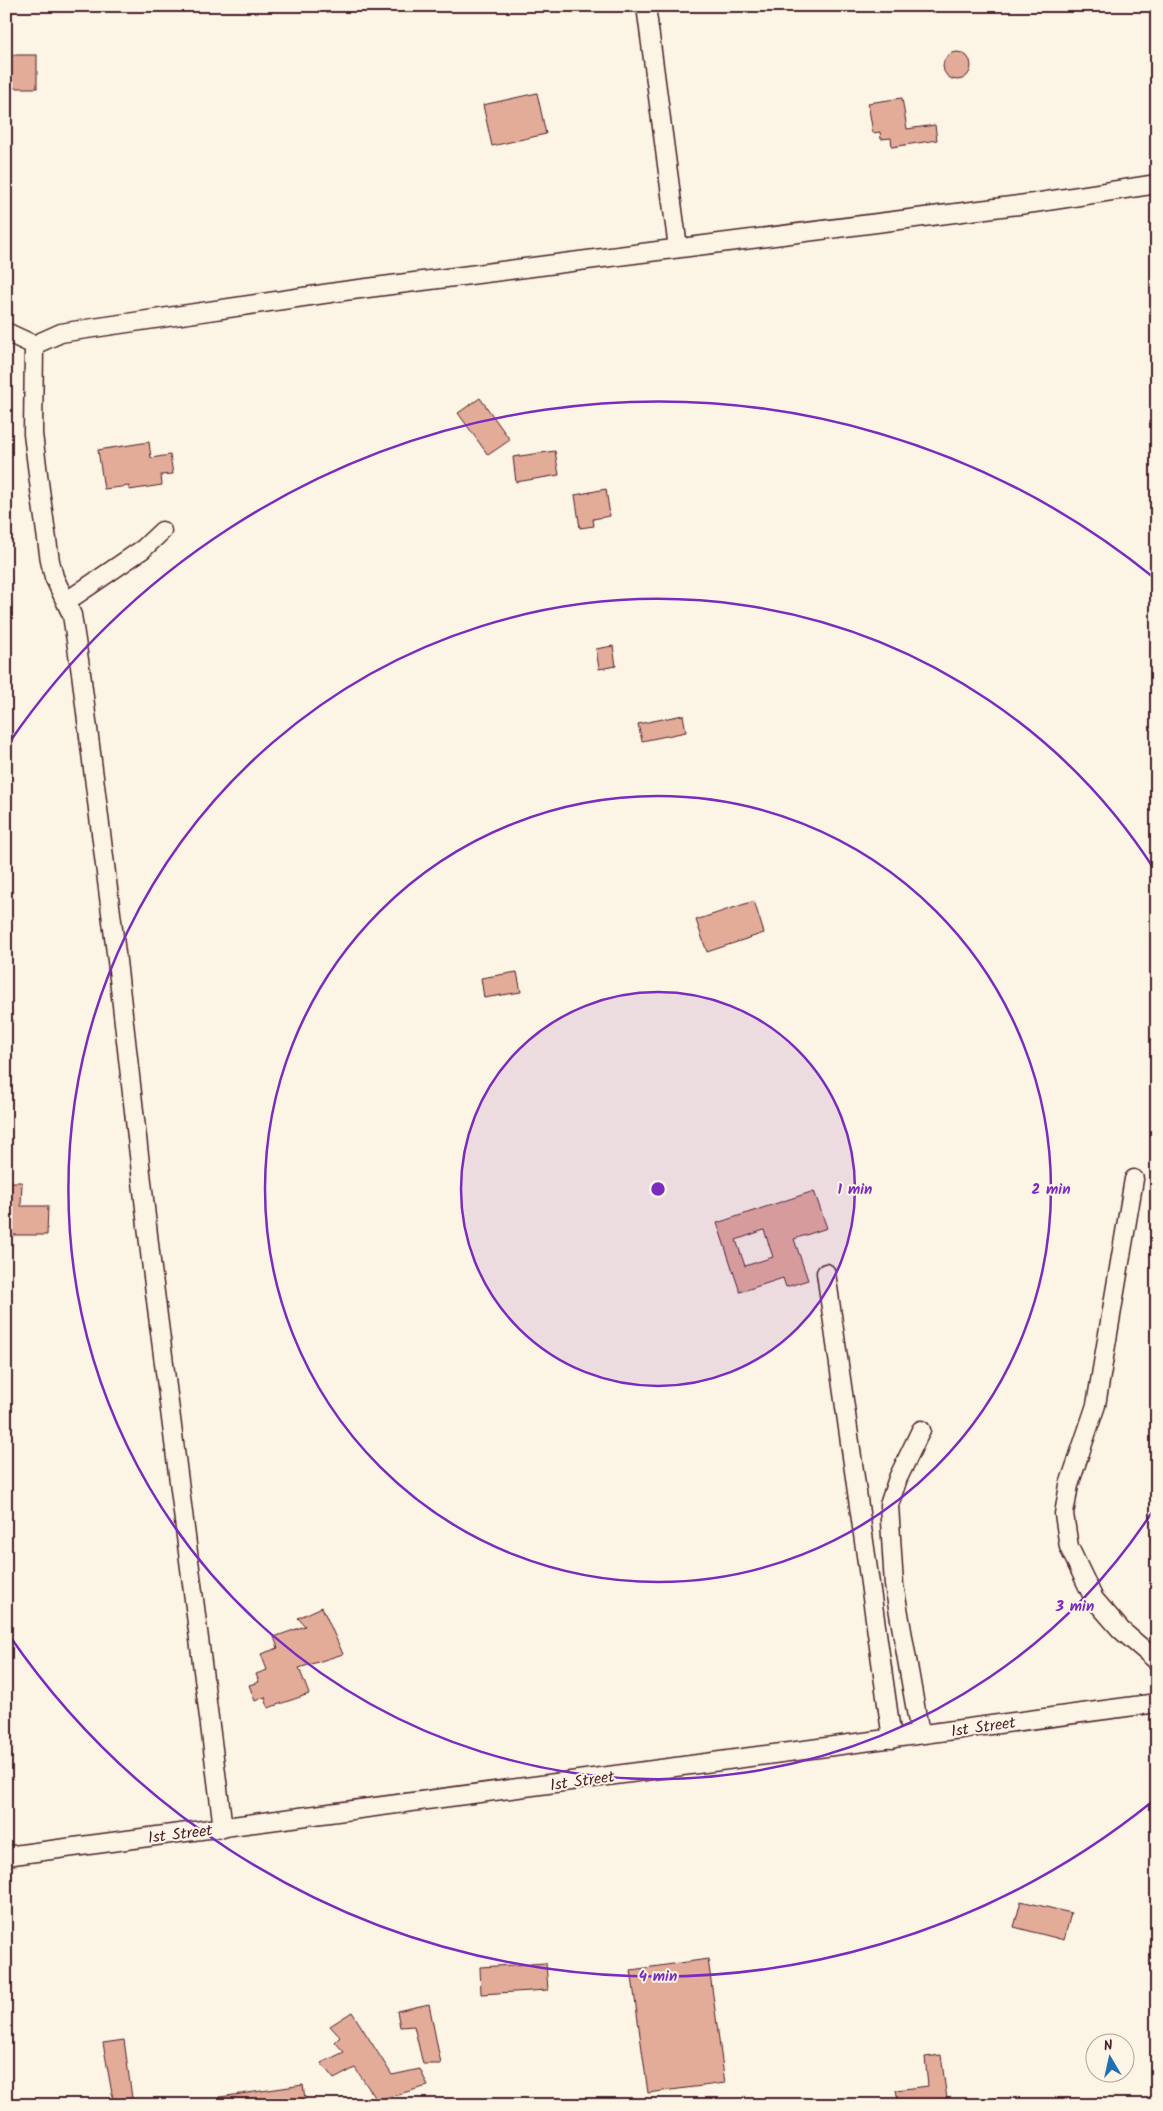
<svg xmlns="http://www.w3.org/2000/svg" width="1163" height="2111" viewBox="0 0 1163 2111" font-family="Kalam,sans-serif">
  <rect width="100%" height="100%" fill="#fcf5e5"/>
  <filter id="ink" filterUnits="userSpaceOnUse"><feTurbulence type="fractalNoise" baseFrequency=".02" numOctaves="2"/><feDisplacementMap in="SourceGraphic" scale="10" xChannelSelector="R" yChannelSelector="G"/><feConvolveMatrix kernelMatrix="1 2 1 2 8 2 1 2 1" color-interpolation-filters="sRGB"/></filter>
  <g filter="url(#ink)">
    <g fill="#e3ac99" stroke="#4a1f2b" fill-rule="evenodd">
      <circle cx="957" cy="66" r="14"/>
      <rect x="6" y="55" width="31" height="33"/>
      <polygon points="537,93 546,134 492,146 483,105"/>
      <polygon points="902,98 907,129 935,125 937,140 892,147 891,138 881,139 880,132 873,133 868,103"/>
      <polygon points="480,398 510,440 488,455 458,413"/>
      <polygon points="149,442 151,458 170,455 173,474 161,475 162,485 129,490 129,486 104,489 98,450"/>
      <polygon points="555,451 559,475 516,482 513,457"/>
      <polygon points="606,489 610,516 593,519 594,526 580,528 575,495"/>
      <polygon points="613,646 616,666 599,669 596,649"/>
      <polygon points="683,715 686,732 642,741 638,724"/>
      <polygon points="754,901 764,933 707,952 696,920"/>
      <polygon points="517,972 521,992 484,998 481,978"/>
      <polygon points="6,1182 22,1182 21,1206 48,1206 47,1235 6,1235"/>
      <path d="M 814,1191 L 827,1228 L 794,1239 L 808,1280 L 786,1287 L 783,1278 L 740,1292 L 717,1223 ZM 764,1230 L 773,1257 L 745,1266 L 736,1240 Z"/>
      <polygon points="322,1607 343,1654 299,1668 309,1694 268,1708 265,1697 255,1701 249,1685 259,1682 256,1674 267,1670 261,1654 278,1648 274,1637 305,1626 298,1618"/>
      <polygon points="1021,1901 1071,1913 1064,1940 1014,1927"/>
      <polygon points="708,1959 725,2083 648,2093 631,1970"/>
      <polygon points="546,1963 548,1990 481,1994 480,1967"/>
      <polygon points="429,2004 441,2064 423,2064 414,2026 400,2027 397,2011"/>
      <polygon points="352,2012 392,2075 420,2069 428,2086 377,2100 355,2068 334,2079 321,2063 344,2052 335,2042 340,2037 330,2026"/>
      <polygon points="124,2040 133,2105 114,2105 103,2043"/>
      <polygon points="941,2055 947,2099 899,2105 896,2090 928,2086 925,2057"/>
      <polygon points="303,2085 306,2105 221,2105 220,2097"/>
    </g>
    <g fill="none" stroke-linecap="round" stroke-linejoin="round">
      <defs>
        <g id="minor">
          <polyline points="646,6 678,248"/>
          <polyline points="6,332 34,345 61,333 73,331 344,291 1034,203 1157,184"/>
          <polyline points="34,345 33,434 40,490 50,561 54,577 72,615 81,673 117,961 151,1261 223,1828"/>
          <polyline points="67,601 143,549 162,531"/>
          <polyline points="1134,1179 1096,1405 1069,1485 1064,1514 1069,1547 1094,1599 1121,1630 1157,1661"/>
          <polyline points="826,1273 892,1739"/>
          <polyline points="920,1734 894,1585 889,1505 898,1478 921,1430"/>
          <polyline points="6,1856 1157,1703"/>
        </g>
      </defs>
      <use href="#minor" stroke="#4a1f2b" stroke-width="21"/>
      <use href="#minor" stroke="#fcf5e5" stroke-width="18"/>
    </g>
  </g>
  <circle cx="658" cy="1189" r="197" fill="#7b2cbf" fill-opacity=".12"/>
  <g fill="none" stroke="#7b2cbf" stroke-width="2.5">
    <circle cx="658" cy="1189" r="197"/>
    <circle cx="658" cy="1189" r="393"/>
    <path d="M1156 1506A590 590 0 1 1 1156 872"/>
    <path d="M1153 1801A787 787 0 0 1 9 1635M9 743A787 787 0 0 1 1153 577"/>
  </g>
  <g text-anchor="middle" stroke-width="4" stroke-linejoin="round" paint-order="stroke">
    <g font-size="16" fill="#4a1f2b" stroke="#fcf5e5">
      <text transform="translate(983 1726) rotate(-8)" y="6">1st Street</text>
      <text transform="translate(582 1780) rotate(-8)" y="6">1st Street</text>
      <text transform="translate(180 1833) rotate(-7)" y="6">1st Street</text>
    </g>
  </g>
  <circle cx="658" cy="1189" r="8" fill="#7b2cbf" stroke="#fcf5e5" stroke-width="2.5"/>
  <g font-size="15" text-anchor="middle" font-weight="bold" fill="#7b2cbf" stroke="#fcf5e5" stroke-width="4" stroke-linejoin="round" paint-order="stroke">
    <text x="855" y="1194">1 min</text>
    <text x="1051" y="1194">2 min</text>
    <text x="1075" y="1611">3 min</text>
    <text x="658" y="1981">4 min</text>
  </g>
  <rect width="1163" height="2111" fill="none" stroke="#fcf5e5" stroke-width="25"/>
  <rect x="12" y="12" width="1138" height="2086" fill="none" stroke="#4a1f2b" stroke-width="2" filter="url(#ink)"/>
  <g transform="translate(1110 2058) rotate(351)"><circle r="24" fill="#fcf5e5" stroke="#b59f9b"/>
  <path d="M0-4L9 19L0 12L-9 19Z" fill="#1f6fb2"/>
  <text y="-8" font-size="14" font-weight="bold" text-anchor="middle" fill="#4a1f2b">N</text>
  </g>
</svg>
